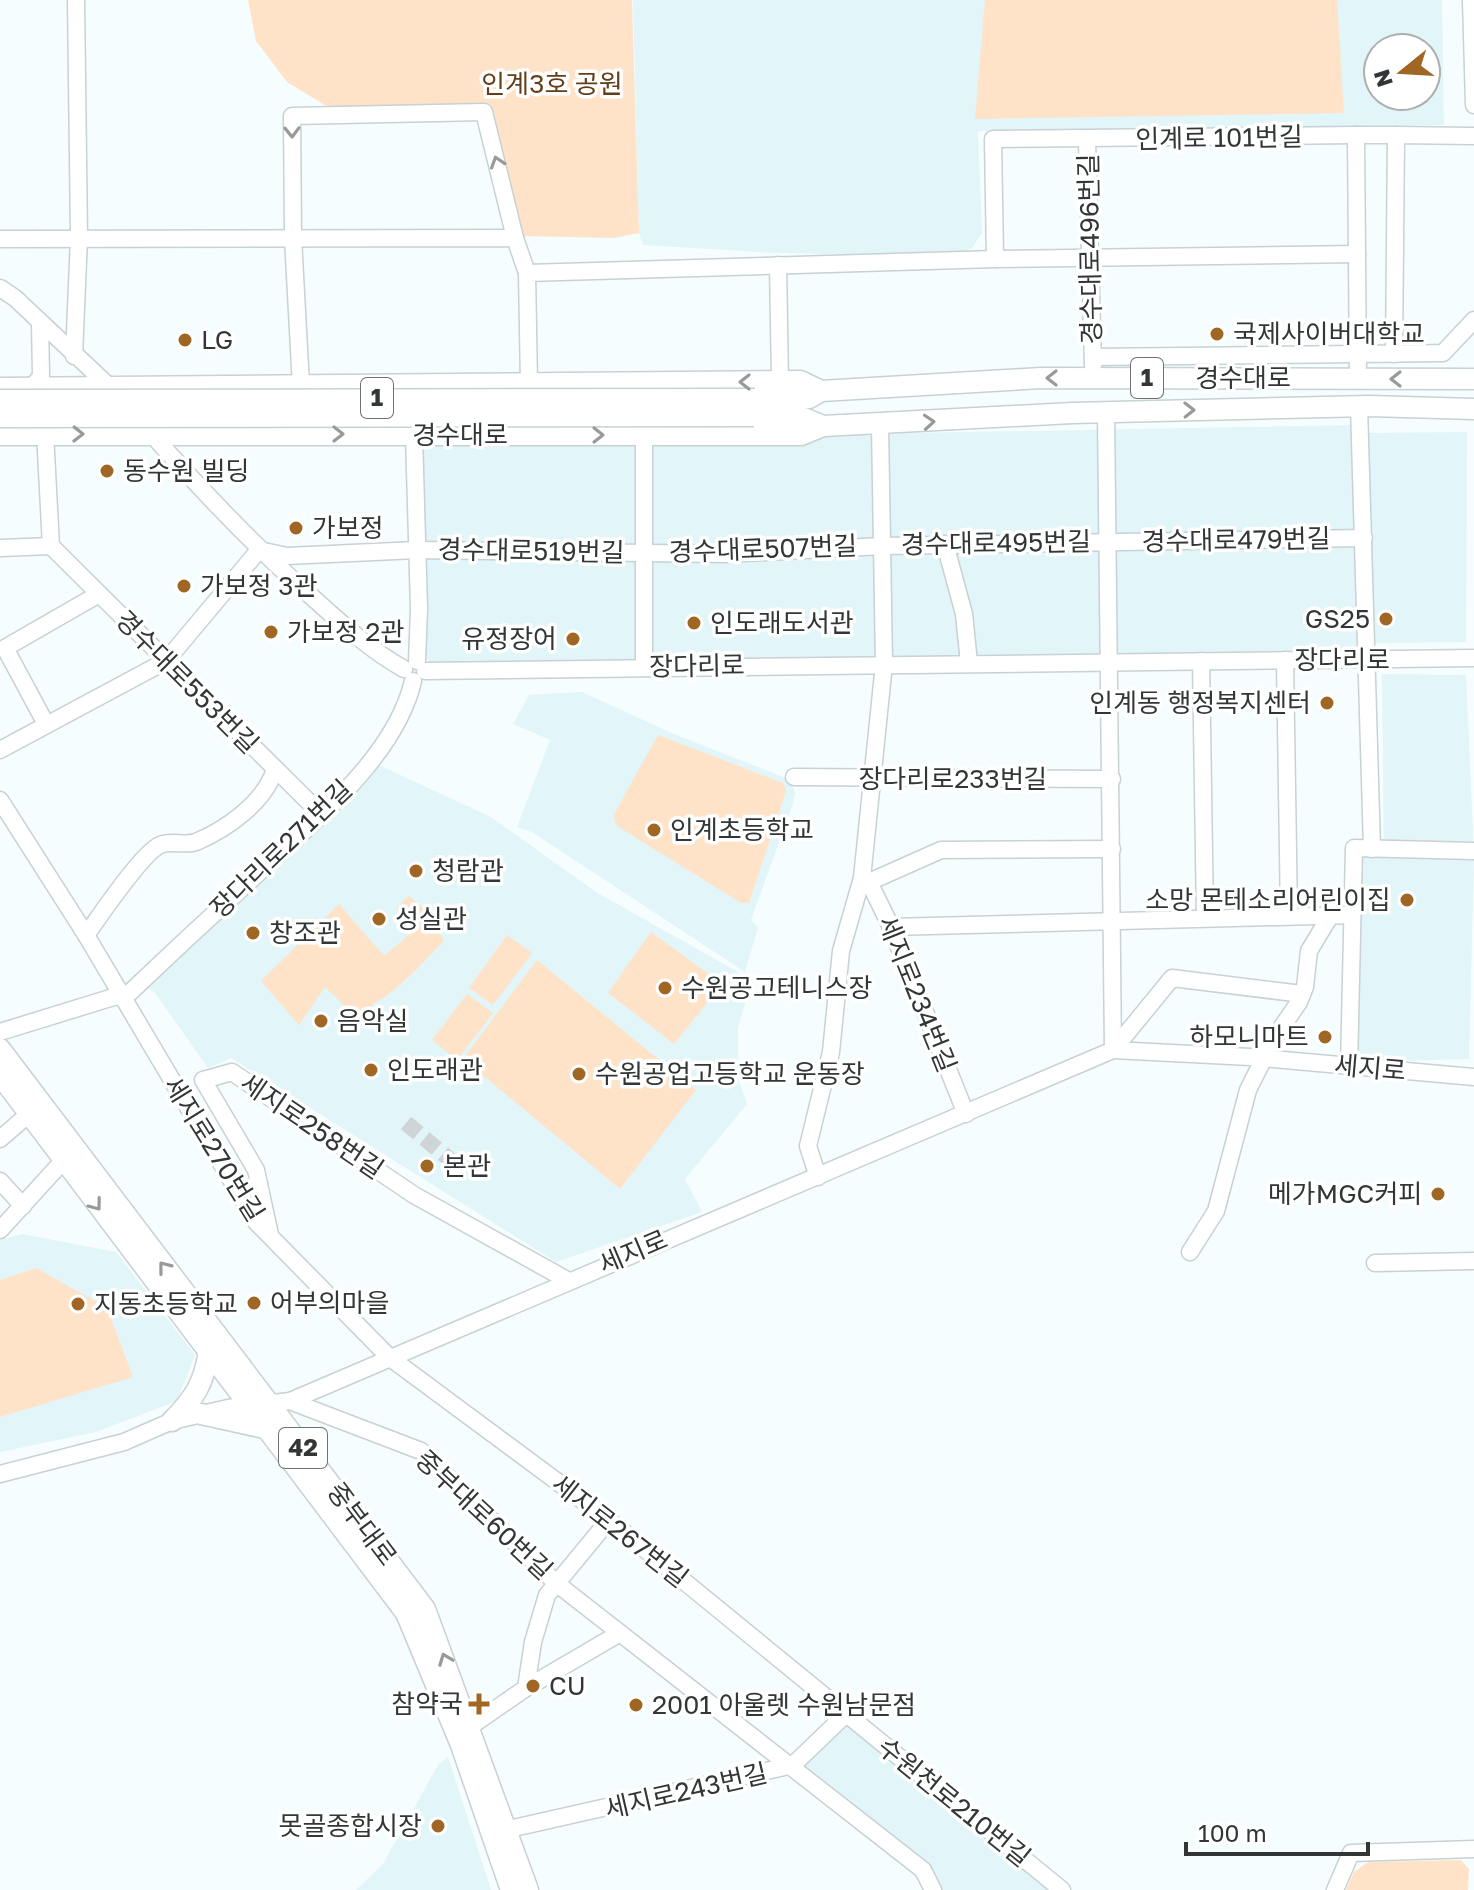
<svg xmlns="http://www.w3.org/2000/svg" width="1474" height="1890" viewBox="0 0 1474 1890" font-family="'Golos Text','Noto Sans KR',sans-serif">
  <rect width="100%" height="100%" fill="#f6fdff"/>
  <g fill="#e2f5f8" fill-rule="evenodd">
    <path d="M 633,0 L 1442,0 L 1444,125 L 978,131 L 982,233 L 972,248 L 953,256 L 776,253 L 643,245 L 639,233 ZM 1378,48 L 1426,48 L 1426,96 L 1378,96 Z"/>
    <polygon points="1354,425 1360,650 431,665 424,653 420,442"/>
    <polygon points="1467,432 1466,642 1373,643 1365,433"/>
    <polygon points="1382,674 1466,675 1474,857 1469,1059 1353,1062 1358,852 1384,854"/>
    <polygon points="582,692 674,734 791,780 795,793 793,804 751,920 758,928 745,972 532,832 517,827 550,740 513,724 529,695"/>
    <polygon points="370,761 491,817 596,892 752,980 738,1028 738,1079 747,1104 685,1179 702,1212 556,1262 231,1058 208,1068 155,993 144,985"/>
    <polygon points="22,1234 116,1252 195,1355 177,1401 96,1432 0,1452 0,1240"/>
    <polygon points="848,1718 1056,1890 937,1890 800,1766"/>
    <polygon points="448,1757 491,1890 356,1890 383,1864 438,1765"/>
  </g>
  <g fill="#fee3c9">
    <polygon points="248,0 632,0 639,233 614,238 518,236 474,112 346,118 287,82 256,41"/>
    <polygon points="985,0 1337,0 1344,113 975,119"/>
    <polygon points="658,735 783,783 786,791 749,903 741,903 617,826 613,816"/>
    <path d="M 409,896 L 436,919 L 437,930 L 444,941 C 421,964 401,989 373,1004 L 371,1009 L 352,1013 L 325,987 L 299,1025 L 261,981 L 339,904 L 384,956 L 416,929 L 397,907 Z"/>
    <polygon points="651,932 722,984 674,1044 608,993"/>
    <polygon points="507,935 532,953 493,1005 469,988"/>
    <polygon points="537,960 696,1090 620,1189 463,1059"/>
    <polygon points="467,994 493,1013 457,1060 432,1040"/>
    <polygon points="36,1268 107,1308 133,1377 0,1417 0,1280"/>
    <polygon points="1461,1860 1469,1869 1468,1890 1346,1890 1354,1872 1368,1862"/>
  </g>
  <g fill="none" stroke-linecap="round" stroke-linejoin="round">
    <polyline stroke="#cfd5d7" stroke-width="16" stroke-dasharray="16 8" stroke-linecap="butt" points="406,1123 453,1162"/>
    <defs>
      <g id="minor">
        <polyline points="1471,0 1474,105"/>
        <polyline points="1356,135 993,139 995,259 1357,254"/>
        <polyline points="1087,140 1093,366"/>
        <polyline points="0,239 515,238 527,273"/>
        <polyline points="778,265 780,382"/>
        <polyline points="0,288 15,298 114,391"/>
        <polyline points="1394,354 1396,135 1474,136"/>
        <polyline points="74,356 79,237 76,0"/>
        <polyline points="1093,357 1443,353 1474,320"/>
        <polyline points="1358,379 1356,135 1396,135"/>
        <polyline points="529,384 527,273 995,259"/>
        <polyline points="301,386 293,238 292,116 484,112 515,238"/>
        <polyline points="32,388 41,376 40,322"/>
        <polyline points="1359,406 1372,849"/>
        <polyline points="1106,412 1113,1050"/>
        <path d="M 148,430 C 200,489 253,545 312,597 C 342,624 370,650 404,669"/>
        <polyline points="45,433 51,546 321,814"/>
        <polyline points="414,435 419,609 417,661"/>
        <polyline points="644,435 644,667"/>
        <polyline points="945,544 964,614 969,663"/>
        <polyline points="0,548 51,546"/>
        <polyline points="1285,660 1289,916"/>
        <polyline points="1201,661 1205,918"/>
        <polyline points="425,671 1474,658"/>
        <polyline points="46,724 5,648 99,594"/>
        <polyline points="0,750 166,661 259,550 287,556 417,550 726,554 883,546 1364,538"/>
        <polyline points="794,777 1112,779"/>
        <polyline points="0,800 86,935 256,1222 389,1357 609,1520 1062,1890"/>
        <polyline points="862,878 869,882 891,927 966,1114"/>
        <polyline points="869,882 941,850 1112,849"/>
        <polyline points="891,927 1352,915"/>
        <path d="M 86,935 C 100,916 141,854 160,845 C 170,840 185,846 196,842 C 227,829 265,802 275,769"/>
        <path d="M 123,999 C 166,958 209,918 253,878 C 309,825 395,759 413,681"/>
        <polyline points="0,1032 120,995"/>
        <polyline points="1113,1050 1172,978 1302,994"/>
        <polyline points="1349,1066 1354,848 1474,851"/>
        <polyline points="0,1139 29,1114"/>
        <polyline points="818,1177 808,1146 831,1052 841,951 862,878 884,664 880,425"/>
        <polyline points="0,1181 23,1206"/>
        <polyline points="0,1230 63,1161"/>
        <polyline points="270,1235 256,1170 203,1080 232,1072 414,1195 567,1280"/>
        <polyline points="1190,1252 1216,1211 1248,1090 1273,1040 1299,1002 1305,987 1309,951 1330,916"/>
        <polyline points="1375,1263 1474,1261"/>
        <polyline points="290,1401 421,1451 556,1583 923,1870 933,1890"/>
        <polyline points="0,1474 124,1442 172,1421 228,1408 290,1401 1113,1050 1250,1057 1474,1077"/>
        <polyline points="526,1688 620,1633"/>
        <polyline points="471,1726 526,1688 533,1642 547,1595 609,1520"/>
        <polyline points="505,1830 793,1765 846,1714"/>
        <polyline points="1335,1890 1351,1853 1474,1849"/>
      </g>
      <g id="major">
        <polyline points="0,388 800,381 821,391 1041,378 1474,379"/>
        <polyline points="755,399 809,398 821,391"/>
        <polyline points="754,416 804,418 823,426"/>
        <polyline points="0,435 801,435 823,426 1072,413 1369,406 1474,409"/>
        <polyline points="0,1049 425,1609 528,1890"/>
        <polyline points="0,1075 406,1613 461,1745 511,1890"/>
        <polyline points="201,1414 269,1429"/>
        <path d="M 172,1421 C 195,1398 204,1383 209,1351"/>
      </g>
    </defs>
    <use href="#minor" stroke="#c8d1d3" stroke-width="19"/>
    <use href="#major" stroke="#c8d1d3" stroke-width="23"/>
    <use href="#minor" stroke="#fff" stroke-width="16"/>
    <use href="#major" stroke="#fff" stroke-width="20"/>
    <defs>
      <g id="major-bridge">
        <polyline points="0,400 755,399"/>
        <polyline points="0,417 754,416"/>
      </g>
    </defs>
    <use href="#major-bridge" stroke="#c8d1d3" stroke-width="23" stroke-linecap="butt"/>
    <use href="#major-bridge" stroke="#fff" stroke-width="20"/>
  </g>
  <defs><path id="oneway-chevron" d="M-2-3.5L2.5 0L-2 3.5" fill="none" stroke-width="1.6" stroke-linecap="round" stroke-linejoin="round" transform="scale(2)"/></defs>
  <g stroke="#989a9a">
    <use href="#oneway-chevron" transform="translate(292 132) rotate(89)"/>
    <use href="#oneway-chevron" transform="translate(497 162) rotate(-108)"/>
    <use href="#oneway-chevron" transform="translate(1052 378) rotate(180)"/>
    <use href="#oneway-chevron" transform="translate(1396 379) rotate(-180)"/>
    <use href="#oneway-chevron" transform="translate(745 382) rotate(180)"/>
    <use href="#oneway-chevron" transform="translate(1189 410) rotate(-1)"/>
    <use href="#oneway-chevron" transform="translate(929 422) rotate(-4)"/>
    <use href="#oneway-chevron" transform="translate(78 434) rotate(1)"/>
    <use href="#oneway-chevron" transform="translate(338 434)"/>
    <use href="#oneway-chevron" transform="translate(598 435)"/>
    <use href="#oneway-chevron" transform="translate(96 1205) rotate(53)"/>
    <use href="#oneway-chevron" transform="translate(164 1267) rotate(-128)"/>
    <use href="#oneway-chevron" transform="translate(445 1659) rotate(-111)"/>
  </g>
  <g fill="#9f6624" stroke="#fff" stroke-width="3">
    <circle cx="1217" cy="334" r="8"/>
    <circle cx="185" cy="340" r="8"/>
    <circle cx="107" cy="471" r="8"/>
    <circle cx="296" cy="528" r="8"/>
    <circle cx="184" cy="586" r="8"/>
    <circle cx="1386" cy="619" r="8"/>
    <circle cx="694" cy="623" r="8"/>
    <circle cx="271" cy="632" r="8"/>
    <circle cx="573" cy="639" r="8"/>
    <circle cx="1327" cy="703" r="8"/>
    <circle cx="654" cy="830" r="8"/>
    <circle cx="416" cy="871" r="8"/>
    <circle cx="1407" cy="900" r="8"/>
    <circle cx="379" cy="919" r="8"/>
    <circle cx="253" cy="933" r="8"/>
    <circle cx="665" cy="988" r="8"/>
    <circle cx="321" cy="1021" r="8"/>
    <circle cx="1325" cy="1037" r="8"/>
    <circle cx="371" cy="1070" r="8"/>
    <circle cx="579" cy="1074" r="8"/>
    <circle cx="427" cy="1166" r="8"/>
    <circle cx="1438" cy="1194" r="8"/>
    <circle cx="254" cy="1303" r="8"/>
    <circle cx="78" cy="1304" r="8"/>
    <circle cx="533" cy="1686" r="8"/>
    <path d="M475 1692h8v8h8v8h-8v8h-8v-8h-8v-8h8z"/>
    <circle cx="636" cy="1705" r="8"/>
    <circle cx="438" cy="1826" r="8"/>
  </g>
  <g text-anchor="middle" stroke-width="7" stroke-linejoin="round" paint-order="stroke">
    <g fill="#fff" stroke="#707272" stroke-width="2">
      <rect x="1131" y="358" width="32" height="40" rx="6"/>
      <rect x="361" y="378" width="32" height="40" rx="6"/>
      <rect x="279" y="1428" width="48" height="40" rx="6"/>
    </g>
    <g font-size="24" font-weight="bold" fill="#323636">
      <text x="1147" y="386">1</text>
      <text x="377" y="406">1</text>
      <text x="303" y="1456">42</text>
    </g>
    <g font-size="26" fill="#633f19" stroke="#fff">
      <text x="552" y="93">인계3호 공원</text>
    </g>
    <g font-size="26" fill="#323636" stroke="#fff">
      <text transform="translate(1219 138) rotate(-1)" y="9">인계로 101번길</text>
      <text transform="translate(1090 249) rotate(-91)" y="9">경수대로496번길</text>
      <text x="1243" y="387">경수대로</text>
      <text x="460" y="444">경수대로</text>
      <text transform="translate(1236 540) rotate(-1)" y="9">경수대로479번길</text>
      <text transform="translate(996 543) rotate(-1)" y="9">경수대로495번길</text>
      <text transform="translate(763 549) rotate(-2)" y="9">경수대로507번길</text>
      <text transform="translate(531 551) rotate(1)" y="9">경수대로519번길</text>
      <text x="1342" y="669">장다리로</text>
      <text transform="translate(697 666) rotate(-1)" y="9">장다리로</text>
      <text transform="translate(187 682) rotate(45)" y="9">경수대로553번길</text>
      <text x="953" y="788">장다리로233번길</text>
      <text transform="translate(281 849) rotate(-44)" y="9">장다리로271번길</text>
      <text transform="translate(917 994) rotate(68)" y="9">세지로234번길</text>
      <text transform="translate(1370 1068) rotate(5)" y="9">세지로</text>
      <text transform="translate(312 1126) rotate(34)" y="9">세지로258번길</text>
      <text transform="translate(214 1149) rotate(58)" y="9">세지로270번길</text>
      <text transform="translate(633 1252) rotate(-23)" y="9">세지로</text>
      <text transform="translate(484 1515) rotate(43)" y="9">중부대로60번길</text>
      <text transform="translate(362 1524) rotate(53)" y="9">중부대로</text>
      <text transform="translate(620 1531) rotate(38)" y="9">세지로267번길</text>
      <text transform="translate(686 1791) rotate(-13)" y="9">세지로243번길</text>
      <text transform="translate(954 1802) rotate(39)" y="9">수원천로210번길</text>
    </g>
    <g font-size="26" fill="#323636" stroke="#fff" text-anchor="start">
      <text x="1233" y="343">국제사이버대학교</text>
      <text x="201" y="349">LG</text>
      <text x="123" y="480">동수원 빌딩</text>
      <text x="312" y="537">가보정</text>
      <text x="200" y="595">가보정 3관</text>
      <text x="1370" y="628" text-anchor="end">GS25</text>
      <text x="710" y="632">인도래도서관</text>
      <text x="287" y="641">가보정 2관</text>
      <text x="557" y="648" text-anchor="end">유정장어</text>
      <text x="1311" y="712" text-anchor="end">인계동 행정복지센터</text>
      <text x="670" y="839">인계초등학교</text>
      <text x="432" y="880">청람관</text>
      <text x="1391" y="909" text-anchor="end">소망 몬테소리어린이집</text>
      <text x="395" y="928">성실관</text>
      <text x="269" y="942">창조관</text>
      <text x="681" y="997">수원공고테니스장</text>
      <text x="337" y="1030">음악실</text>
      <text x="1309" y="1046" text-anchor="end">하모니마트</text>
      <text x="387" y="1079">인도래관</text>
      <text x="595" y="1083">수원공업고등학교 운동장</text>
      <text x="443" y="1175">본관</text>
      <text x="1422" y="1203" text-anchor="end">메가MGC커피</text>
      <text x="270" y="1312">어부의마을</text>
      <text x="94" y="1313">지동초등학교</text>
      <text x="549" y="1695">CU</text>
      <text x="463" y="1713" text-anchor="end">참약국</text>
      <text x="652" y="1714">2001 아울렛 수원남문점</text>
      <text x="422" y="1835" text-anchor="end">못골종합시장</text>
    </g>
  </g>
  <g transform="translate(1402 72) rotate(252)"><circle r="38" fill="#ffffff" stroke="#adafaf" stroke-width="2"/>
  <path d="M0-6L14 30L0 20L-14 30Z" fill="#9f6624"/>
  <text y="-12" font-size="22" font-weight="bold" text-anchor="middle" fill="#323636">N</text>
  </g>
  <path d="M1186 1842v12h182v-12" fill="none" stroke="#323636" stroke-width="4"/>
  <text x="1198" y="1842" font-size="24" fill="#323636" stroke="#ffffff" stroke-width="6" paint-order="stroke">100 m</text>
</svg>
